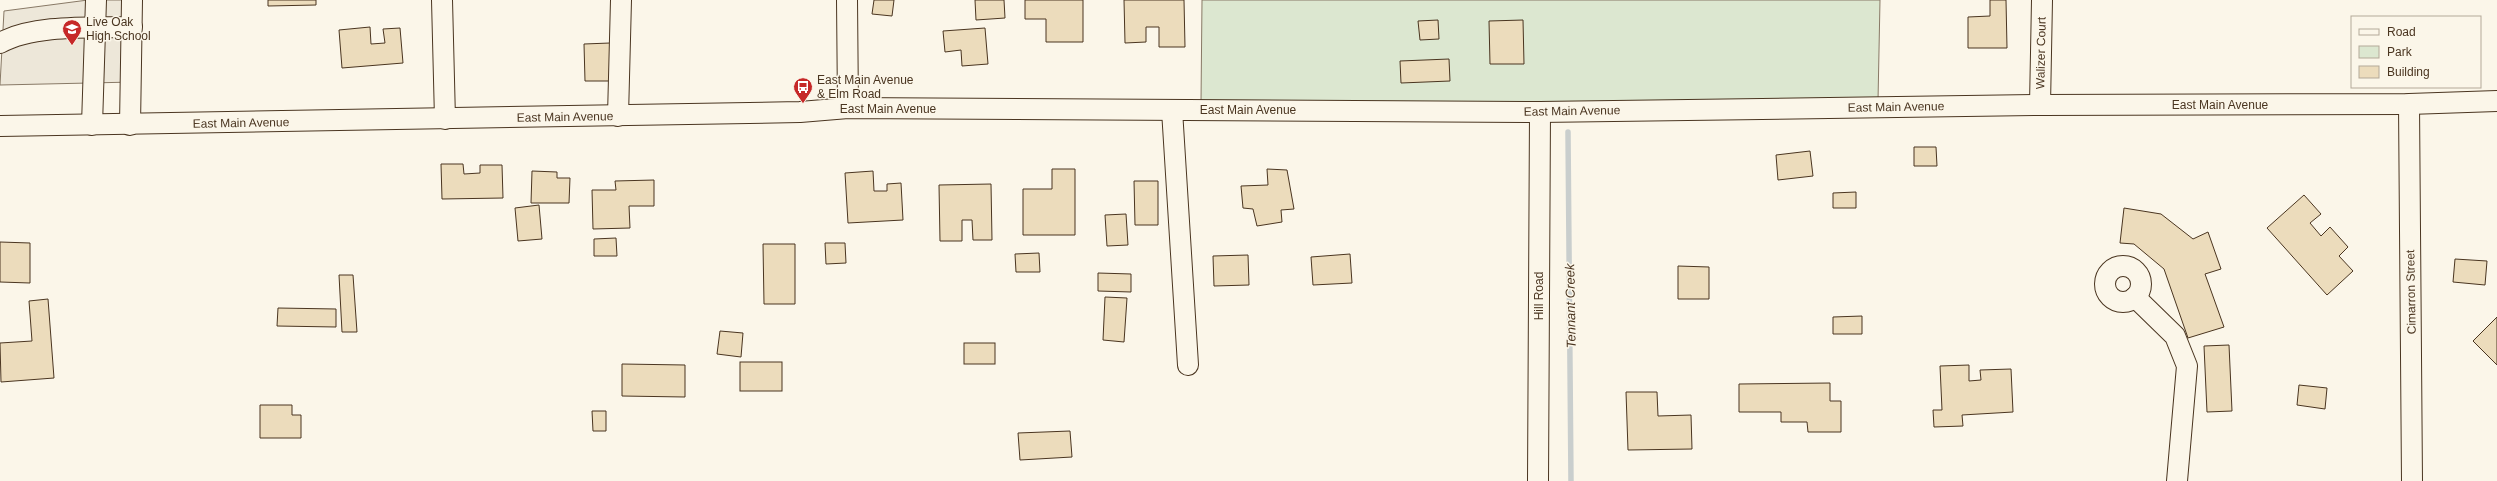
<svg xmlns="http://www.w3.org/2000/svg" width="2497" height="481" viewBox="0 0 2497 481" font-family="Arial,sans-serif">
  <rect width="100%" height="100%" fill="#fbf6e9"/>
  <polygon fill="#dce7d0" stroke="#887966" points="1202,0 1880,0 1878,101 1201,102"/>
  <polygon fill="#ede7d9" stroke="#887966" points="88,0 134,0 134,82 0,85 4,11"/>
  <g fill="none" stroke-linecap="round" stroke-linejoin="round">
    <polyline stroke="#c9cecd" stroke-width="5.5" points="1568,132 1571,481"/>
  </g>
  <g fill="#ecdcbc" stroke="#4a3520">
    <polygon points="268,0 316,0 316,5 268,6"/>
    <polygon points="874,0 894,0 892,16 872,14"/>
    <polygon points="975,0 1004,0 1005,18 976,20"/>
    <polygon points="1025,0 1083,0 1083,42 1046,42 1046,19 1025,19"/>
    <polygon points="1124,0 1184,0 1185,47 1159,47 1159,27 1146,27 1146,42 1125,43"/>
    <polygon points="1990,0 2006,0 2007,48 1968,48 1968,17 1990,16"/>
    <polygon points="1438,20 1439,39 1420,40 1418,21"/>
    <polygon points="1523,20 1524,64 1490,64 1489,21"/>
    <polygon points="370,27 371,44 385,43 383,29 400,28 403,63 342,68 339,30"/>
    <polygon points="985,28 988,64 962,66 961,50 945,52 943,31"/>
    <polygon points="610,43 611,81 585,81 584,44"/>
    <polygon points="1449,59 1450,81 1401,83 1400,61"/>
    <polygon points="1914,147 1936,147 1937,166 1914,166"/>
    <polygon points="1810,151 1813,176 1778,180 1776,155"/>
    <polygon points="441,164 463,164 464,174 480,173 480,165 502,165 503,198 442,199"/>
    <polygon points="1052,169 1075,169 1075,235 1023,235 1023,189 1052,189"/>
    <polygon points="1267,169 1287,170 1294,209 1281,210 1282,222 1257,226 1253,209 1243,208 1241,186 1268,185"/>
    <polygon points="532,171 557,172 557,178 570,178 569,203 531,203"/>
    <polygon points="873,171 874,191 887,191 887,184 901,183 903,220 848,223 845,173"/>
    <polygon points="654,180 654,206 629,206 630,228 593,229 592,190 616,190 615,181"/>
    <polygon points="1134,181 1158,181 1158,225 1135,225"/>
    <polygon points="991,184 992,240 973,240 972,220 962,220 962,241 940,241 939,185"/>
    <polygon points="1856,192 1856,208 1833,208 1833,193"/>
    <polygon points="2304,195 2321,214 2310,223 2321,236 2330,227 2348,247 2339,256 2353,271 2327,295 2267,228"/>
    <polygon points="539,205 542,239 518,241 515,208"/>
    <polygon points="2124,208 2161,214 2193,239 2208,232 2221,269 2205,274 2224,327 2188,338 2164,269 2134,244 2120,243"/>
    <polygon points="1126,214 1128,245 1107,246 1105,215"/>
    <polygon points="616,238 617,256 594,256 594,239"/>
    <polygon points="0,242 30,243 30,283 0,282"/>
    <polygon points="825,243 845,243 846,263 826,264"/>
    <polygon points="763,244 795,244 795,304 764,304"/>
    <polygon points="1039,253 1040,272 1016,272 1015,254"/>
    <polygon points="1350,254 1352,283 1313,285 1311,257"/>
    <polygon points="1248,255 1249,285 1214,286 1213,256"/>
    <polygon points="2455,259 2487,261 2485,285 2453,282"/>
    <polygon points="1678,266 1709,267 1709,299 1678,299"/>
    <polygon points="1098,273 1131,274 1131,292 1098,291"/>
    <polygon points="339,275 353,275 357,332 342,332"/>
    <polygon points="1105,297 1127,298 1124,342 1103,340"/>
    <polygon points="48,299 54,378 1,382 0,343 32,341 29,301"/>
    <polygon points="278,308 336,309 336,327 277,326"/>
    <polygon points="1862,316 1862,334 1833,334 1833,317"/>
    <polygon points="2497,317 2497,365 2473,341"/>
    <polygon points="720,331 743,333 741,357 717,354"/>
    <rect x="964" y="343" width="31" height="21"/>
    <polygon points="2229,345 2232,411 2207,412 2204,346"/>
    <rect x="740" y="362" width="42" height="29"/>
    <polygon points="622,364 685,365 685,397 622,396"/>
    <polygon points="1969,365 1969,381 1981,380 1980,370 2011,369 2013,412 1962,415 1963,426 1934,427 1933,410 1942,410 1940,366"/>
    <polygon points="1830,383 1830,401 1841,401 1841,432 1808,432 1807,422 1781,422 1781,412 1739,412 1739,384"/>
    <polygon points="2299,385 2327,388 2325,409 2297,405"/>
    <polygon points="1626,392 1657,392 1658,416 1691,415 1692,449 1628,450"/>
    <polygon points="260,405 292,405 292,415 301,415 301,438 260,438"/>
    <polygon points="592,411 606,411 606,431 593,431"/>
    <polygon points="1070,431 1072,457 1020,460 1018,433"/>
  </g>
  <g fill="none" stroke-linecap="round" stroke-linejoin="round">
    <defs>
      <g id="minor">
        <polyline points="442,0 445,119"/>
        <polyline points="847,0 848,108"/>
        <path d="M 0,43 C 34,24 92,28 132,27"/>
        <polyline points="2409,104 2412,481"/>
        <polyline points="2040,105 2042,0"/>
        <polyline points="1172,110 1188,365"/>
        <polyline points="618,116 621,0"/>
        <polyline points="92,125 96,0"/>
        <polyline points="130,125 132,0"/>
        <polyline points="0,126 800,112 848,108 1540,112 2040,105 2409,104 2497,101"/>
        <circle cx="2123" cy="284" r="18"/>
        <polyline points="2135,297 2175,336 2187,366 2177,481"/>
        <polyline points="1538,481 1540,112"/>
      </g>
    </defs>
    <use href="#minor" stroke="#4a3520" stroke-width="22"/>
    <use href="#minor" stroke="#fbf6e9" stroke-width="20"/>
  </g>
  <defs>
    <symbol id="school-pin" viewBox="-11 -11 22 30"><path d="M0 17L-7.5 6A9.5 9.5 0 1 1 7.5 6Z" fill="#c62828" stroke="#fbf6e9"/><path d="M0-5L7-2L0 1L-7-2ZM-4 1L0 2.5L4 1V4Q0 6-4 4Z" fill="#fff"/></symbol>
    <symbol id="bus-pin" viewBox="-11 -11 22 30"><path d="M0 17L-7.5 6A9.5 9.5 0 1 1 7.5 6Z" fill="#c62828" stroke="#fbf6e9"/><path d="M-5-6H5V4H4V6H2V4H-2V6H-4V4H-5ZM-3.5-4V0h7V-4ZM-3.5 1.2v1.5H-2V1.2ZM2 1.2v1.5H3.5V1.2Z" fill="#fff"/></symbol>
  </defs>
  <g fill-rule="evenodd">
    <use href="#school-pin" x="61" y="18" width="22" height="30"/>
    <use href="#bus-pin" x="792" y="76" width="22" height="30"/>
  </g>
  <g text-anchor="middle" stroke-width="3" stroke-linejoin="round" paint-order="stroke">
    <g font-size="12" fill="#4a3520" stroke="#fbf6e9" text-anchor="start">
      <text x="86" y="26">Live Oak<tspan x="86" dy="14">High School</tspan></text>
      <text x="817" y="84">East Main Avenue<tspan x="817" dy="14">&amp; Elm Road</tspan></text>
    </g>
    <g font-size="12" fill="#4a3520" stroke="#fbf6e9">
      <text transform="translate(2041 53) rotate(-89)" y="4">Walizer Court</text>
      <text x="2220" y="109">East Main Avenue</text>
      <text transform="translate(1896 107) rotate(-1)" y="4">East Main Avenue</text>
      <text x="888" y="113">East Main Avenue</text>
      <text x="1248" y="114">East Main Avenue</text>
      <text transform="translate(1572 111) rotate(-1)" y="4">East Main Avenue</text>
      <text transform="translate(565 117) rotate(-1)" y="4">East Main Avenue</text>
      <text transform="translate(241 123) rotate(-1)" y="4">East Main Avenue</text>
      <text transform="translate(2411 292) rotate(-91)" y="4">Cimarron Street</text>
      <text transform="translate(1539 296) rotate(-90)" y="4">Hill Road</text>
    </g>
    <g font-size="13" font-style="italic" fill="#4a3520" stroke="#fbf6e9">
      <text transform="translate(1570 306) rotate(-91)" y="5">Tennant Creek</text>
    </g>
  </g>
  <rect x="2351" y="16" width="130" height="72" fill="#fbf6e9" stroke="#b4a999"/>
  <rect x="2359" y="29" width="20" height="6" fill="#fbf6e9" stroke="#b4a999"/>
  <text x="2387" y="36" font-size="12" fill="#4a3520">Road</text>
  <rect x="2359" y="46" width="20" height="12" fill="#dce7d0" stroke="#b4a999"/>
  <text x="2387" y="56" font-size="12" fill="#4a3520">Park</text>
  <rect x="2359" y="66" width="20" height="12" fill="#ecdcbc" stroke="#b4a999"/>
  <text x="2387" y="76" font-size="12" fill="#4a3520">Building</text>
</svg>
